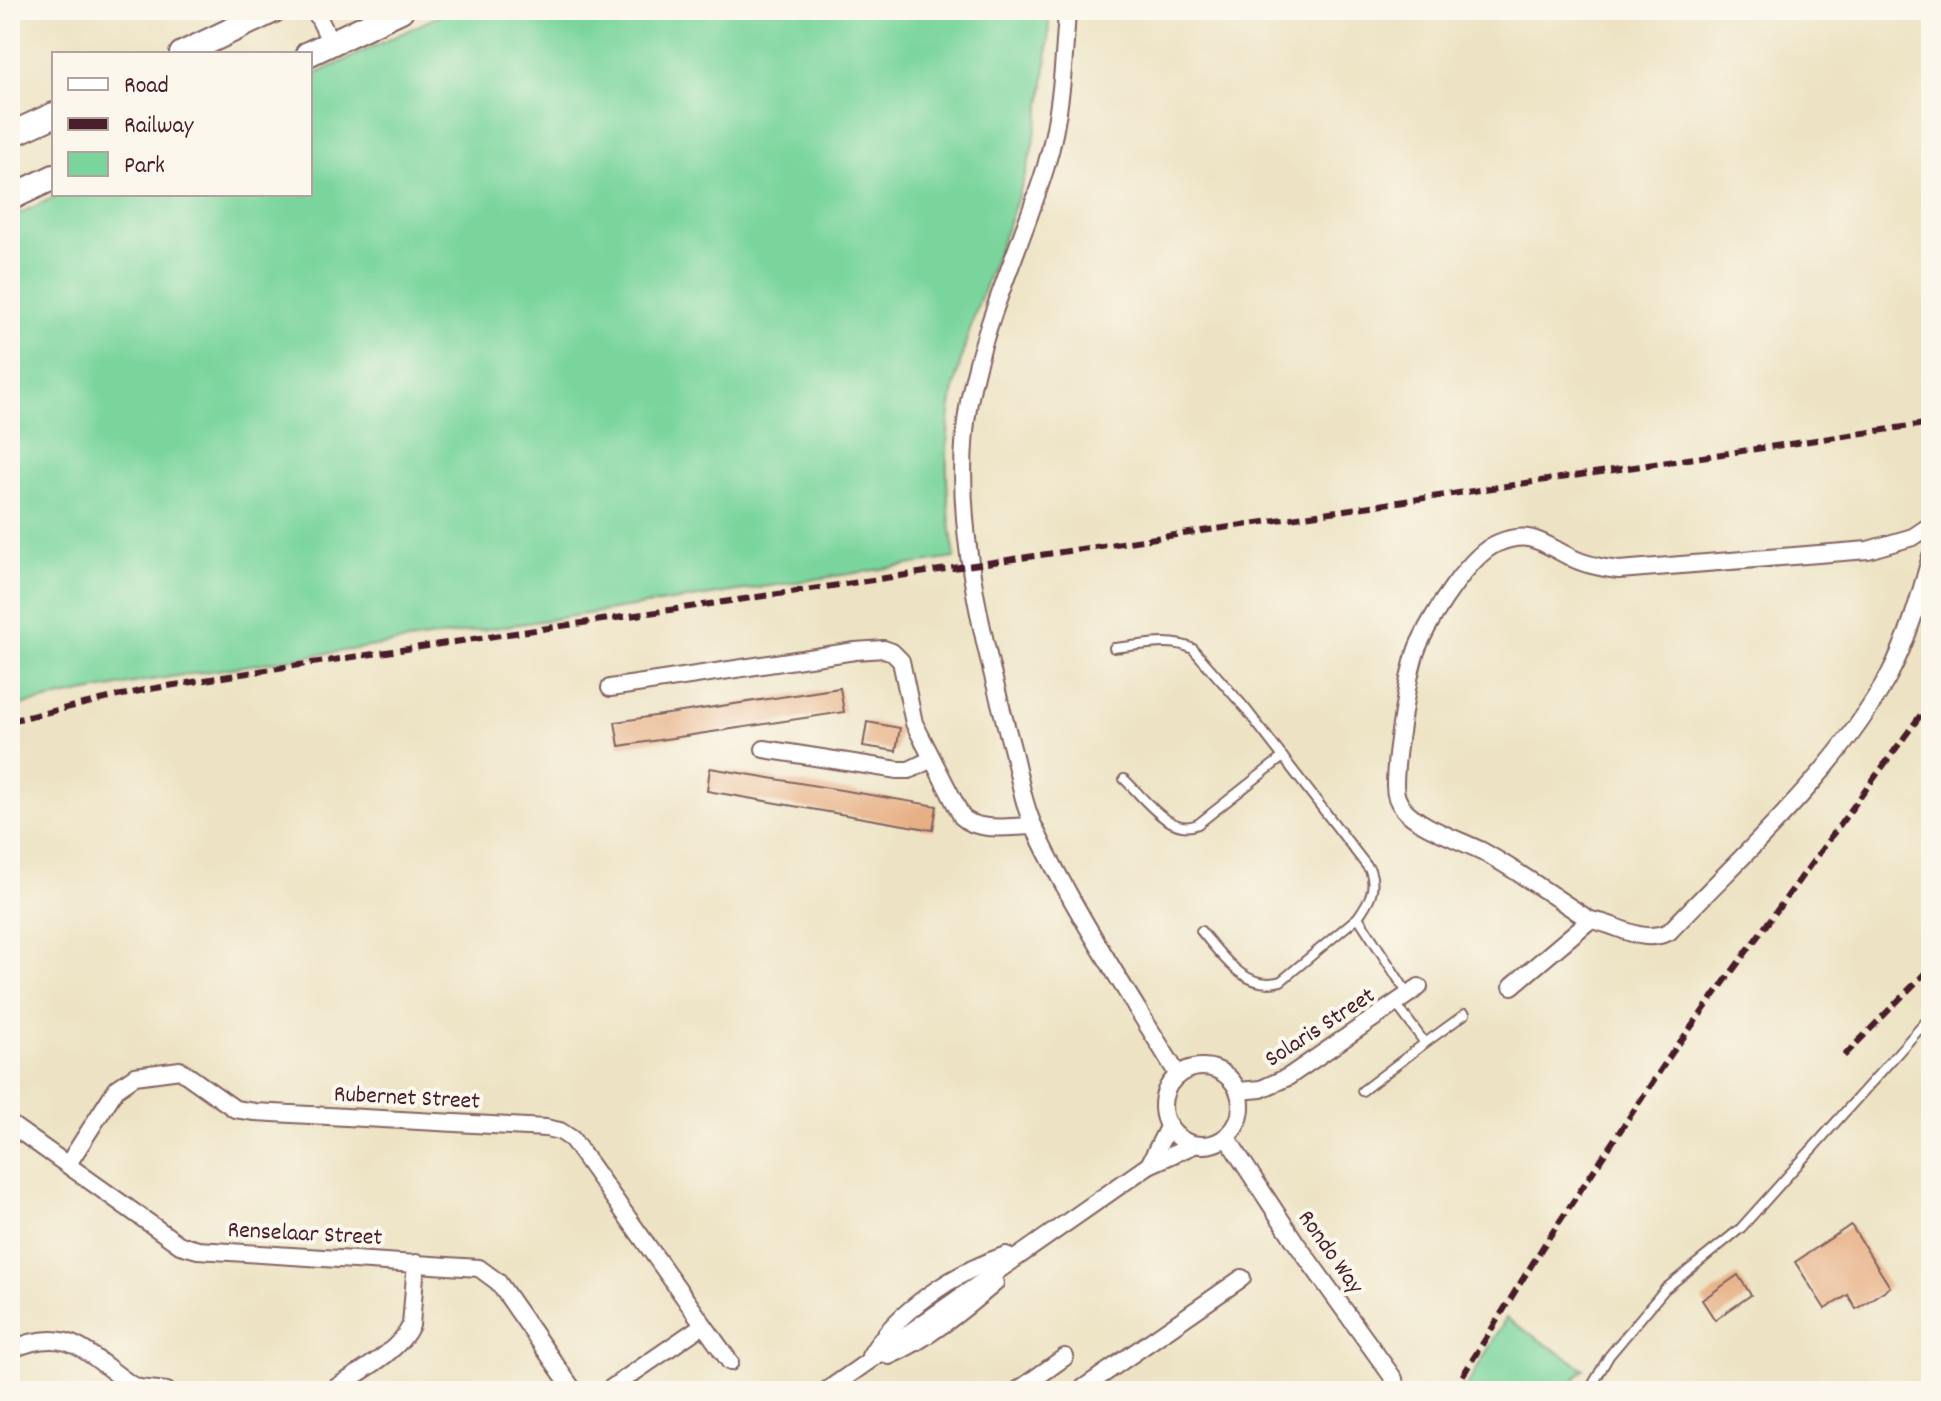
<svg xmlns="http://www.w3.org/2000/svg" width="1941" height="1401" viewBox="0 0 1941 1401" font-family="Dekko,sans-serif">
  <rect width="100%" height="100%" fill="#fbf7ec"/>
  <filter id="ink" filterUnits="userSpaceOnUse"><feTurbulence type="fractalNoise" baseFrequency=".0125" numOctaves="2"/><feDisplacementMap in="SourceGraphic" scale="16" xChannelSelector="R" yChannelSelector="G"/><feConvolveMatrix kernelMatrix="1 2 1 2 8 2 1 2 1" color-interpolation-filters="sRGB"/></filter>
  <filter id="wash" filterUnits="userSpaceOnUse"><feTurbulence type="fractalNoise" baseFrequency=".006" numOctaves="4" result="noise"/><feDisplacementMap in="SourceGraphic" scale="32" xChannelSelector="R" yChannelSelector="G"/><feGaussianBlur stdDeviation="1.8" result="paint"/><feColorMatrix in="noise" values="0 0 0 0 0 0 0 0 0 0 0 0 0 0 0 0 0 1.4 0 .05"/><feComposite in="paint" operator="in"/></filter>
  <g filter="url(#wash)">
    <rect width="100%" height="100%" fill="#ede3c4"/>
    <g fill="#7ad59c" stroke="#627a64" stroke-width="2">
      <path d="M 451,10 L 1049,10 C 1049,69 1039,129 1022,185 C 999,254 967,321 953,394 C 943,448 946,504 955,558 L 144,681 L 10,707 L 10,218 L 61,194 L 310,194 L 310,77 Z"/>
      <polygon points="1506,1318 1584,1369 1575,1378 1577,1386 1573,1391 1464,1391"/>
    </g>
    <g id="blocks">
      <g fill="#e7af84">
        <polygon points="840,688 844,712 619,746 615,722"/>
        <polygon points="867,722 900,728 896,751 863,746"/>
        <polygon points="710,768 937,806 933,830 707,791"/>
        <polygon points="1851,1225 1890,1287 1856,1309 1848,1295 1825,1309 1795,1262"/>
        <polygon points="1738,1275 1751,1295 1715,1320 1702,1300"/>
      </g>
    </g>
  </g>
  <g filter="url(#ink)">
    <use href="#blocks" fill-opacity="0" stroke="#836461" stroke-width="2"/>
    <g fill="none" stroke-linecap="round" stroke-linejoin="round">
      <defs>
        <g id="service">
          <path d="M 1114,648 C 1138,646 1172,637 1193,649 L 1245,708 L 1370,870 C 1377,889 1369,901 1358,917 L 1408,994"/>
          <path d="M 1124,779 C 1143,796 1170,837 1198,824 L 1283,757"/>
          <path d="M 1201,931 C 1221,954 1245,992 1281,981 L 1358,917"/>
          <polyline points="1425,1043 1465,1014"/>
          <polyline points="1362,1091 1425,1043 1396,1004"/>
          <polyline points="1589,1391 1609,1356 1665,1289 1741,1228 1931,1016"/>
        </g>
        <g id="minor">
          <polyline points="315,10 331,43"/>
          <path d="M 1067,10 C 1064,62 1061,116 1046,166 C 1022,245 984,320 969,402 C 949,512 983,641 1012,748 C 1019,774 1023,805 1035,829 C 1076,915 1129,994 1178,1075"/>
          <path d="M 610,688 L 855,651 L 884,649 L 892,652 L 901,661 L 914,723 L 962,817 C 979,833 1012,826 1033,826"/>
          <polyline points="764,749 898,770 909,770 932,759"/>
          <path d="M 1590,920 C 1555,898 1520,872 1482,851 C 1460,840 1417,826 1403,808 C 1397,801 1395,794 1395,786 C 1395,758 1408,665 1420,642 C 1433,614 1470,554 1498,543 C 1532,529 1544,545 1572,558 C 1586,565 1603,568 1619,570 L 1868,550 L 1913,537 L 1931,525"/>
          <path d="M 1512,986 L 1590,920 C 1620,924 1639,945 1669,932 C 1745,852 1834,774 1888,677 C 1908,640 1920,596 1931,556"/>
          <circle cx="1202" cy="1106" r="39"/>
          <polyline points="1239,1091 1261,1089 1288,1077 1419,987"/>
          <polyline points="10,1124 180,1245 198,1250 479,1268 498,1282 574,1391"/>
          <polyline points="1227,1138 1296,1243 1394,1379 1396,1391"/>
          <polyline points="68,1164 116,1089 135,1076 180,1070 235,1109 255,1112 546,1128 560,1131 572,1139 730,1362"/>
          <polyline points="1149,1165 1169,1125"/>
          <path d="M 10,1350 C 69,1324 84,1352 130,1384 L 139,1388 L 167,1391"/>
          <path d="M 870,1356 C 897,1310 956,1272 1006,1255"/>
          <path d="M 889,1356 C 928,1339 962,1311 995,1283"/>
          <path d="M 331,1391 C 355,1374 399,1353 411,1325 L 416,1263"/>
          <polyline points="607,1391 703,1325"/>
          <polyline points="826,1391 1149,1165 1194,1145"/>
          <polyline points="1017,1391 1065,1357"/>
          <polyline points="1079,1391 1242,1278"/>
        </g>
        <g id="primary">
          <polyline points="182,54 274,10"/>
          <polyline points="308,54 401,10"/>
          <polyline points="10,135 54,115"/>
          <polyline points="10,198 54,177"/>
        </g>
      </defs>
      <use href="#service" stroke="#836461" stroke-width="12"/>
      <use href="#minor" stroke="#836461" stroke-width="20"/>
      <use href="#primary" stroke="#836461" stroke-width="28"/>
      <use href="#service" stroke="#fff" stroke-width="8"/>
      <use href="#minor" stroke="#fff" stroke-width="16"/>
      <use href="#primary" stroke="#fff" stroke-width="24"/>
      <g stroke="#4a1f2b" stroke-width="6" stroke-dasharray="12 6" stroke-linecap="butt">
        <polyline points="10,721 144,690 272,669 1931,423"/>
        <polyline points="1844,1056 1931,967"/>
        <polyline points="1453,1391 1544,1245 1672,1053 1931,701"/>
      </g>
    </g>
  </g>
  <g text-anchor="middle" stroke-width="8" stroke-linejoin="round" paint-order="stroke">
    <g font-size="24" fill="#4a1f2b" stroke="#fbf7ec">
      <text transform="translate(1319 1026) rotate(-33)" y="8">Solaris Street</text>
      <text transform="translate(407 1096) rotate(3)" y="8">Rubernet Street</text>
      <text transform="translate(305 1232) rotate(3)" y="8">Renselaar Street</text>
      <text transform="translate(1332 1251) rotate(55)" y="8">Rondo Way</text>
    </g>
  </g>
  <rect width="1941" height="1401" fill="none" stroke="#fbf7ec" stroke-width="40"/>
  <rect x="52" y="52" width="260" height="144" fill="#fbf7ec" stroke="#b4a19f" stroke-width="2"/>
  <rect x="68" y="78" width="40" height="12" fill="#ffffff" stroke="#b4a19f" stroke-width="2"/>
  <text x="124" y="92" font-size="24" fill="#4a1f2b">Road</text>
  <rect x="68" y="118" width="40" height="12" fill="#4a1f2b" stroke="#b4a19f" stroke-width="2"/>
  <text x="124" y="132" font-size="24" fill="#4a1f2b">Railway</text>
  <rect x="68" y="152" width="40" height="24" fill="#7ad59c" stroke="#b4a19f" stroke-width="2"/>
  <text x="124" y="172" font-size="24" fill="#4a1f2b">Park</text>
</svg>
